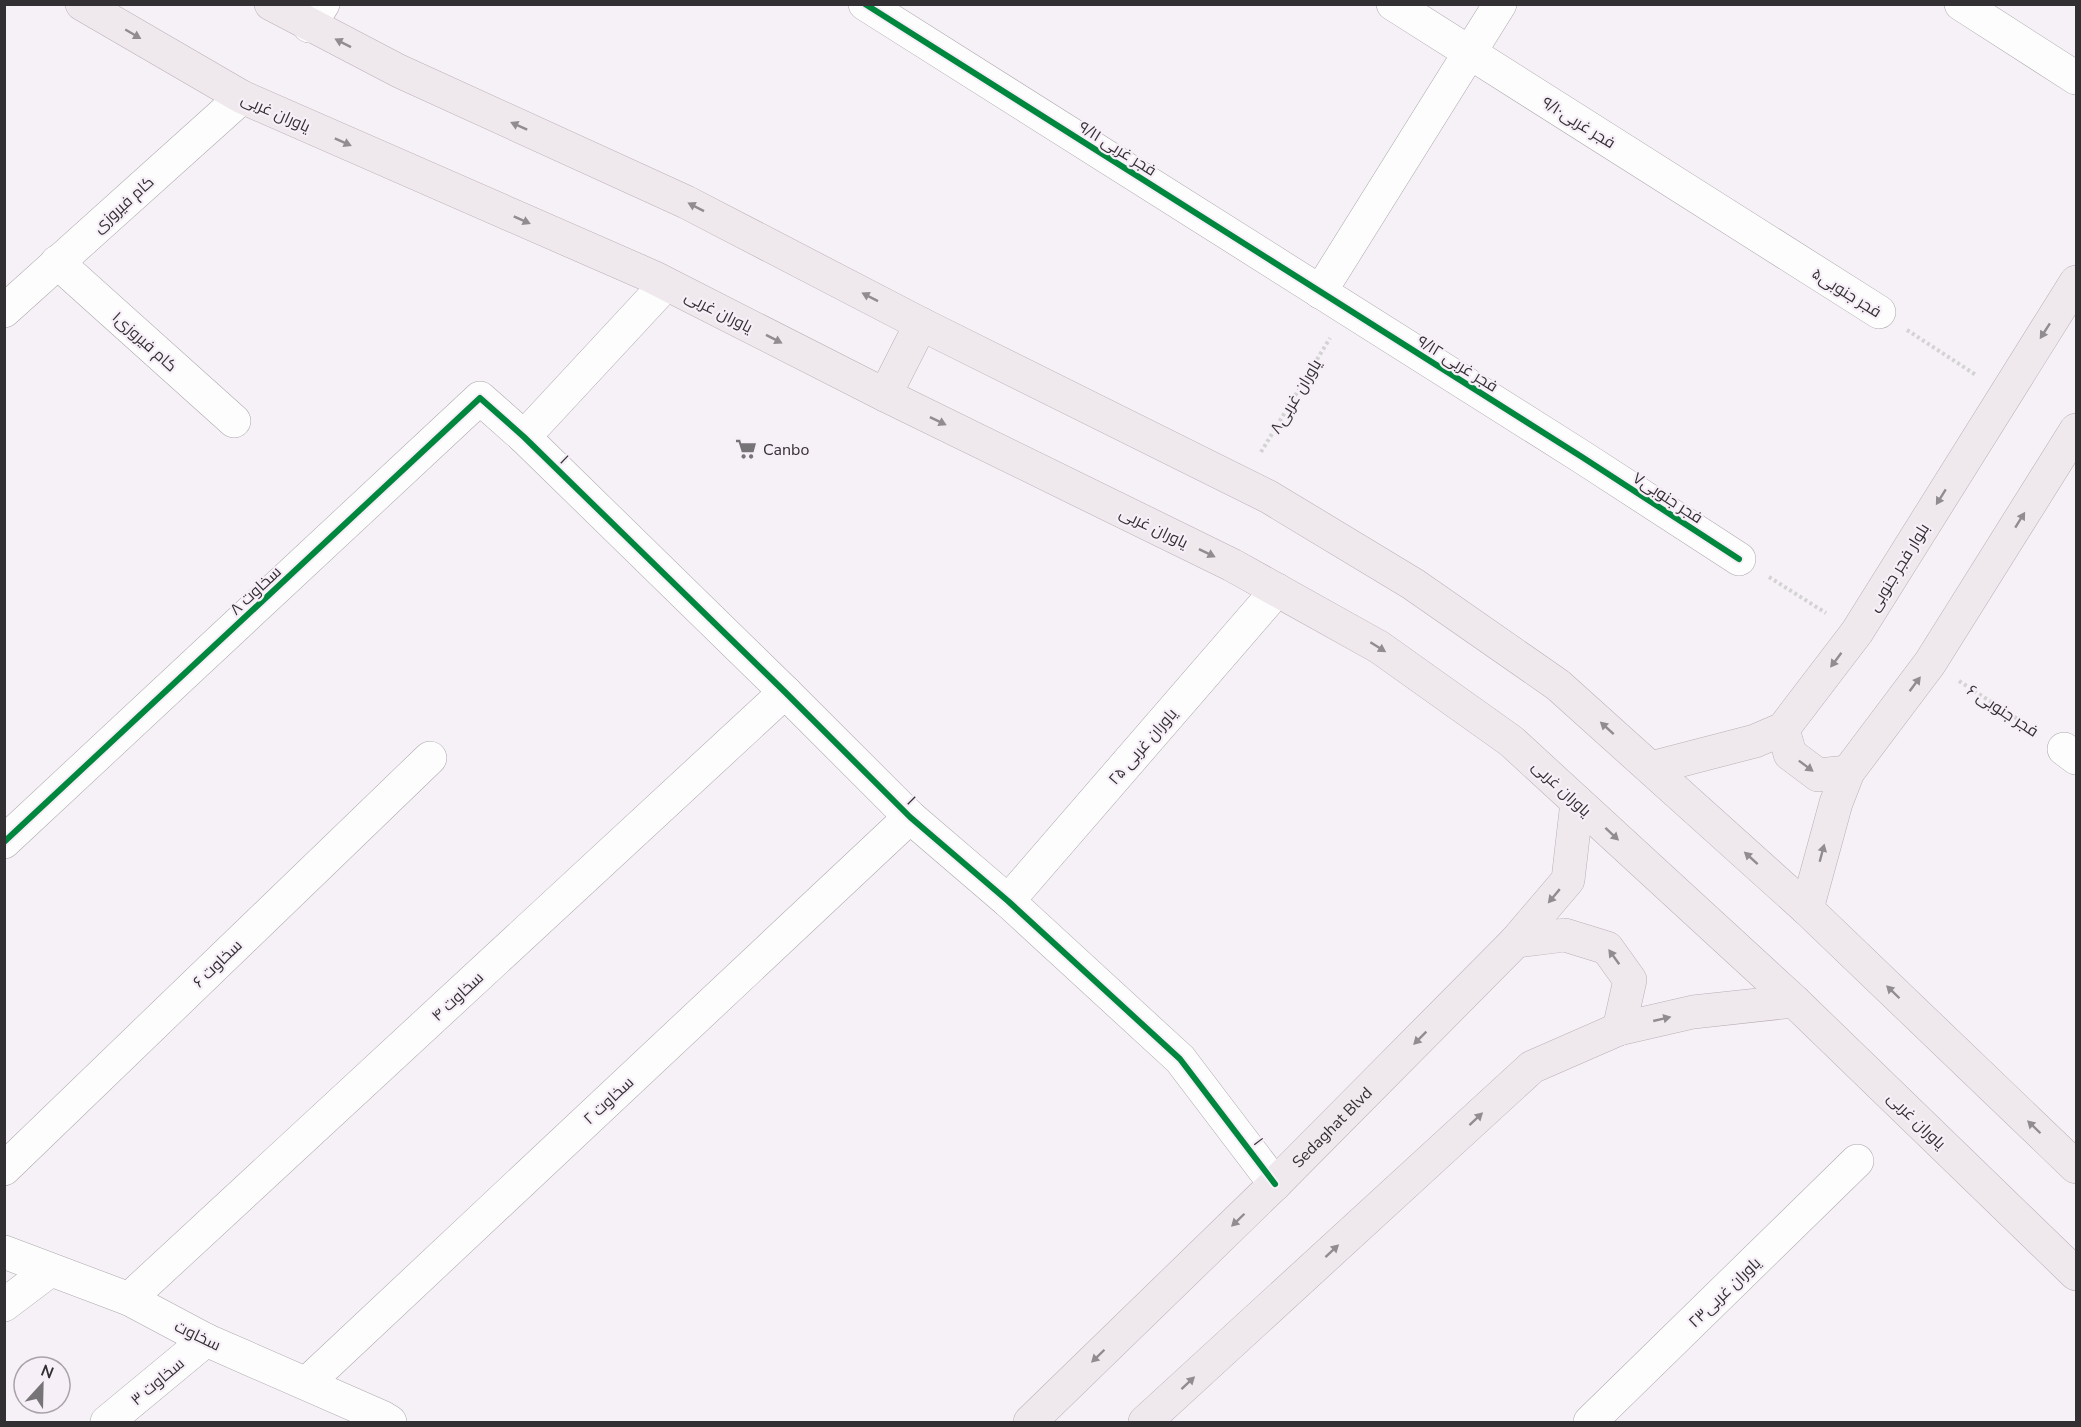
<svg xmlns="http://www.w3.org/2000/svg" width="2081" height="1427" viewBox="0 0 2081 1427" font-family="'Nunito Sans',Cairo,sans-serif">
  <rect width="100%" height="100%" fill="#f6f1f6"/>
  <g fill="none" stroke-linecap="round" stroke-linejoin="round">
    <defs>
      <g id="minor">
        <polyline points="865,4 1582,457 1739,559"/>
        <polyline points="1393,4 1879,312"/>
        <polyline points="1961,4 2076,78"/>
        <polyline points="309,26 323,4"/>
        <polyline points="57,262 234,421"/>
        <polyline points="1320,292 1500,4"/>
        <polyline points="4,311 242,97"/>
        <polyline points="524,437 666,284"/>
        <polyline points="2064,749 2076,758"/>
        <polyline points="4,842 480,398 524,437 785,692 910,817 1008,901 1180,1059 1275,1184"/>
        <polyline points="1008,901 1277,590"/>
        <polyline points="4,1169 430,758"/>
        <polyline points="4,1252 129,1299 206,1340 382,1417 390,1422"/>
        <polyline points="129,1299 785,692"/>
        <polyline points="4,1305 49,1271"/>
        <polyline points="307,1383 910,817"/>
        <polyline points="107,1422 206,1340"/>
        <polyline points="1590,1422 1857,1161"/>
      </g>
      <g id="major">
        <polyline points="82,4 242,97 653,277 885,395 1232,565 1379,647 1511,741 1794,1001 2076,1274"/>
        <polyline points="271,4 399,71 686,202 921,324 1269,497 1413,584 1558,685 1807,909 2076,1167"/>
        <polyline points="885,395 921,324"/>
        <polyline points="1783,729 1790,754 1818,775 1848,772"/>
        <polyline points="1651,768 1755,741 1783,729 1857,632 2076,282"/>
        <polyline points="1807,909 1836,803 1848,772 1930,663 2076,430"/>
        <polyline points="1516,941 1565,935 1607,948 1630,980 1619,1029"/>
        <path id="s1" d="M 1030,1422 L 1275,1184 L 1516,941 L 1568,880 L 1577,802"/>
        <polyline points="1145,1422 1532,1067 1619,1029 1693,1012 1794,1001"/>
      </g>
    </defs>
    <use href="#minor" stroke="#aca8ac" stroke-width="34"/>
    <use href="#major" stroke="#baafb6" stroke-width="34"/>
    <g stroke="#d4d3d4" stroke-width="4" stroke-dasharray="3 3" stroke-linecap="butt">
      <polyline points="1907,330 1976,375"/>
      <polyline points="1261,452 1330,338"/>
      <polyline points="1769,577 1826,613"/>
      <polyline points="1959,681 2036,731"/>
    </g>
    <use href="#minor" stroke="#fefdfe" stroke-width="33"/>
    <use href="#major" stroke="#efe9ed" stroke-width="33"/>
    <defs>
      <g id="cycleway">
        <polyline points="865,4 1582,457 1739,559"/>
        <polyline points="4,842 480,398 524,437 785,692 910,817 1008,901 1180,1059 1275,1184"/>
      </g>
    </defs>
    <use href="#cycleway" stroke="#f7eff8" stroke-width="10"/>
    <use href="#cycleway" stroke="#00873e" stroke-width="6"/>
  </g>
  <defs><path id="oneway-solid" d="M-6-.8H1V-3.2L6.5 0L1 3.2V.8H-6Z" transform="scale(1.5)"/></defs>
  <g fill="#918c90">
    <use href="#oneway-solid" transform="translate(133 34) rotate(30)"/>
    <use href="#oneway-solid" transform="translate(343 43) rotate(-153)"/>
    <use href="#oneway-solid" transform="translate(519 126) rotate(-156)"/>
    <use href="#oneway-solid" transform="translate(343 142) rotate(24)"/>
    <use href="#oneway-solid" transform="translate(696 207) rotate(-153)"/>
    <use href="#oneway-solid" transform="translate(522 220) rotate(24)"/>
    <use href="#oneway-solid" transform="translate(870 297) rotate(-153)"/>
    <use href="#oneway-solid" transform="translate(2045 331) rotate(123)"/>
    <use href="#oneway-solid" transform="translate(774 339) rotate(27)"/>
    <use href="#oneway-solid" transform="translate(938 421) rotate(26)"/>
    <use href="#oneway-solid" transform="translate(1941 497) rotate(122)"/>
    <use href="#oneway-solid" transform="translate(2020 520) rotate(-58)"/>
    <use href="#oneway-solid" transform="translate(1207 553) rotate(26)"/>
    <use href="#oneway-solid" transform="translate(1378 647) rotate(32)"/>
    <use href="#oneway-solid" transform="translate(1836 660) rotate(127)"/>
    <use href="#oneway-solid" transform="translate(1915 684) rotate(-53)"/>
    <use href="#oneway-solid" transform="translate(1607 728) rotate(-138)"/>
    <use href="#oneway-solid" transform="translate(1806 766) rotate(37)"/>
    <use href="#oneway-solid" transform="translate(1612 834) rotate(43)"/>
    <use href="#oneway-solid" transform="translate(1822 853) rotate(-75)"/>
    <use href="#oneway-solid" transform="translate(1751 858) rotate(-138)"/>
    <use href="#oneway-solid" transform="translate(1554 896) rotate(130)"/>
    <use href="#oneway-solid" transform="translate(1614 957) rotate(-126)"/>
    <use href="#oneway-solid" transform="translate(1893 992) rotate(-136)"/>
    <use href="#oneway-solid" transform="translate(1662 1019) rotate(-13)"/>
    <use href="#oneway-solid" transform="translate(1420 1038) rotate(135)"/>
    <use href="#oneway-solid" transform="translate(1476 1119) rotate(-43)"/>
    <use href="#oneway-solid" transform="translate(2034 1127) rotate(-136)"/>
    <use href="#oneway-solid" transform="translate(1238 1220) rotate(136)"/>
    <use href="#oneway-solid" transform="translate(1332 1251) rotate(-43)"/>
    <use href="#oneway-solid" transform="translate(1098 1356) rotate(136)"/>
    <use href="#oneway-solid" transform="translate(1188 1383) rotate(-43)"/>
  </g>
  <defs>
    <symbol id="supermarket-bare" viewBox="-9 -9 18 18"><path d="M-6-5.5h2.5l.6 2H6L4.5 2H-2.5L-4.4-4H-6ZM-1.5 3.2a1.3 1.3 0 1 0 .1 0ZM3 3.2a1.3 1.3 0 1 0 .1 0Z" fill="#777477" stroke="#f7eff8" stroke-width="2.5" paint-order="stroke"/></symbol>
  </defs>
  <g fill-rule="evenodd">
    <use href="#supermarket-bare" x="731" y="434" width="30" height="30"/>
  </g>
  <g text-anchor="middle" stroke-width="4.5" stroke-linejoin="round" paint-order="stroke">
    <g font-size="16" fill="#333033" stroke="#f7eff8">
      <text transform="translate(276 112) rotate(24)" y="6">یاوران غربی</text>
      <text transform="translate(1579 122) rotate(32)" y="6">فجر غربی۹/۱۰</text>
      <text transform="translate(1118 148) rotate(32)" y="6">۹/۱۱ فجر غربی</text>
      <text transform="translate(123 204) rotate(-42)" y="6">کام فیروزی</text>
      <text transform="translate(1847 292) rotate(32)" y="6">فجر جنوبی۵</text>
      <text transform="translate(719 311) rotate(27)" y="6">یاوران غربی</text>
      <text transform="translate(145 341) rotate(42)" y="6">کام فیروزی۱</text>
      <text transform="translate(1458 363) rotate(32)" y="6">۹/۱۲ فجر غربی</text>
      <text transform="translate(1295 396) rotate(-59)" y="6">یاوران غربی۸</text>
      <text transform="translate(565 459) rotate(44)" y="6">۱</text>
      <text transform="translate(1668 497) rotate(33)" y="6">فجر جنوبی۷</text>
      <text transform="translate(1154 527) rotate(26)" y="6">یاوران غربی</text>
      <text transform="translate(1898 567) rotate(-58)" y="6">بلوار فجر جنوبی</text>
      <text transform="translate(255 590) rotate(-43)" y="6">سخاوت ۸</text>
      <text transform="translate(2003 710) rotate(33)" y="6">۶ فجر جنوبی</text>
      <text transform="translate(1142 746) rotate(-49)" y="6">یاوران غربی ۲۵</text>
      <text transform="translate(1562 788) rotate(43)" y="6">یاوران غربی</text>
      <text transform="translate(912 800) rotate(45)" y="6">۱</text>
      <text transform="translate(217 963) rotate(-44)" y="6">سخاوت ۶</text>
      <text transform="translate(457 996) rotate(-43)" y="6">سخاوت ۴</text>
      <text transform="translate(608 1100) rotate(-43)" y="6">سخاوت ۲</text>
      <text transform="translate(1917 1120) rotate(44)" y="6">یاوران غربی</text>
      <text dy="6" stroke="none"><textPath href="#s1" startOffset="422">Sedaghat Blvd</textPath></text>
      <text transform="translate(1259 1141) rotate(53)" y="6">۱</text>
      <text transform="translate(1724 1292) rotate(-44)" y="6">یاوران غربی۲۳</text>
      <text transform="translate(198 1335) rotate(26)" y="6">سخاوت</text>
      <text transform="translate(157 1381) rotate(-40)" y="6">سخاوت ۳</text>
    </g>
    <g font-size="16" fill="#333033" stroke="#f7eff8" text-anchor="start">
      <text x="763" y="455">Canbo</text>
    </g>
  </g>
  <rect width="2081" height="1427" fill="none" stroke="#333033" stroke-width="12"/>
  <g transform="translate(42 1385) rotate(22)"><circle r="28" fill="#f7eff8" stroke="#a9a3a9" stroke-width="1.5"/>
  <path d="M0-4.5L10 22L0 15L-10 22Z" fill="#777477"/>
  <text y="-9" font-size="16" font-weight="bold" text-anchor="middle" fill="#333033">N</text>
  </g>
</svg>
